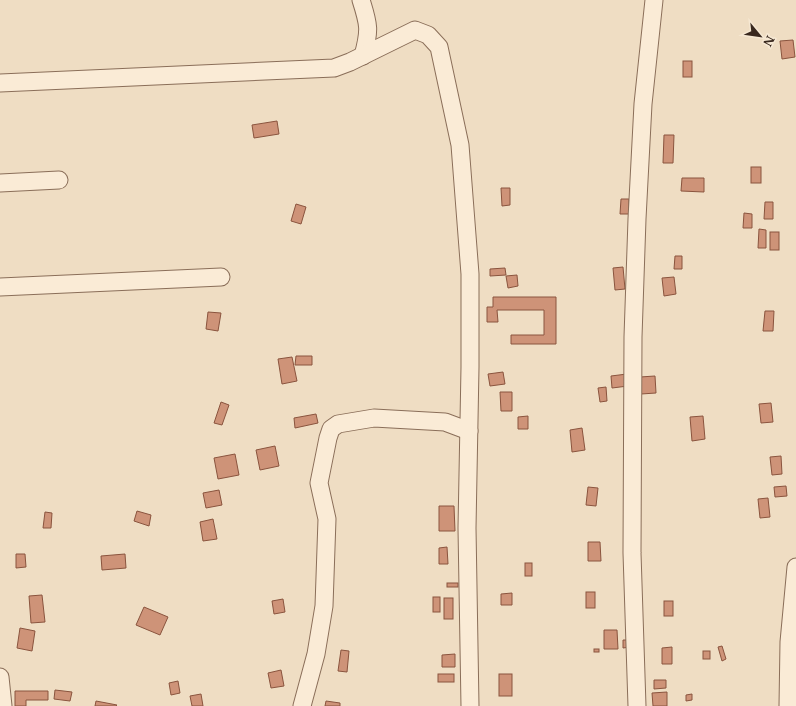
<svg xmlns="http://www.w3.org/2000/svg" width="796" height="706" viewBox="0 0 796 706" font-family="'Libre Baskerville',serif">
  <rect width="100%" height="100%" fill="#efddc3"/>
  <g fill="#ce9378" stroke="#8a543e">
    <polygon points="793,40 795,57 782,59 780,41"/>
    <rect x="683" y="61" width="9" height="16"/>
    <polygon points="277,121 279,134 254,138 252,125"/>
    <polygon points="664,135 674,135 673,163 663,163"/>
    <rect x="751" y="167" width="10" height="16"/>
    <polygon points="682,178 704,178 704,192 681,191"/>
    <polygon points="501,188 510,188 510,205 502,206"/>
    <polygon points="621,199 629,199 629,214 620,214"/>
    <polygon points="765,202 773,202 773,219 764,219"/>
    <polygon points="296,204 306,207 301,224 291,221"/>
    <polygon points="744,213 752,214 752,228 743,228"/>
    <polygon points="759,229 766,230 766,248 758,248"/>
    <rect x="770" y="232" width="9" height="18"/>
    <polygon points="675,256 682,256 682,269 674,269"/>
    <polygon points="623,267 625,289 615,290 613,268"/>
    <polygon points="505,268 506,275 490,276 490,269"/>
    <polygon points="517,275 518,286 508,288 506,276"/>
    <polygon points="674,277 676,294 664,296 662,278"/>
    <polygon points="493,297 556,297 556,344 511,344 511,335 544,335 544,310 497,310 498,322 487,322 487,307 493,307"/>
    <polygon points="765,311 774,311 773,331 763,331"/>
    <polygon points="208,312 221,313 218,331 206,329"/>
    <polygon points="296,356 312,356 312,365 295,365"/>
    <polygon points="292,357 297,381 282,384 278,359"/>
    <polygon points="503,372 505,384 490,386 488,374"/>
    <polygon points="627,374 628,386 612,388 611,376"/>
    <polygon points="655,376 656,393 641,394 640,377"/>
    <polygon points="606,387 607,401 600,402 598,388"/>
    <polygon points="500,392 512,392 512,411 501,411"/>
    <polygon points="221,402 229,405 222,425 214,423"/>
    <polygon points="771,403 773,422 761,423 759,404"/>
    <polygon points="316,414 318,423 295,428 294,418"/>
    <polygon points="528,416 528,429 518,429 518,417"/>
    <polygon points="703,416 705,439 692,441 690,417"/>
    <polygon points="582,428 585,450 572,452 570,430"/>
    <polygon points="275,446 279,466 260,470 256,450"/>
    <polygon points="235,454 239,475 218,479 214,458"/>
    <polygon points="781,456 782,474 772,475 770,457"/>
    <polygon points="786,486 787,496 775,497 774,487"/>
    <polygon points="588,487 598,488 596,506 586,505"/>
    <polygon points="219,490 222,505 206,508 203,493"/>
    <polygon points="768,498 770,517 760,518 758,499"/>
    <polygon points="439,506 454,506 455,531 439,531"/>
    <polygon points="137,511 151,515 149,526 134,521"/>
    <polygon points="45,512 52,513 51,528 43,528"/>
    <polygon points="213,519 217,539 203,541 200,522"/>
    <polygon points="588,542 600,542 601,561 588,561"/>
    <polygon points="447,547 448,564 439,564 439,548"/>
    <polygon points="16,554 25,554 26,567 16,568"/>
    <polygon points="125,554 126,568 102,570 101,556"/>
    <rect x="525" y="563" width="7" height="13"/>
    <rect x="447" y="583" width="11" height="4"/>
    <rect x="586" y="592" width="9" height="16"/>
    <polygon points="512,593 512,605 501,605 501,594"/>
    <polygon points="42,595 45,622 31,623 29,596"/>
    <rect x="433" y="597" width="7" height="15"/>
    <rect x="444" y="598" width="9" height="21"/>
    <polygon points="283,599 285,612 274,614 272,601"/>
    <rect x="664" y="601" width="9" height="15"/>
    <polygon points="144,607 168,617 160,635 136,625"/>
    <polygon points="20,628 35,631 32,651 17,648"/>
    <polygon points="604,630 617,630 618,649 604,649"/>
    <polygon points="623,640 630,640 630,647 623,648"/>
    <polygon points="722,646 726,659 722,661 718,647"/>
    <polygon points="672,647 672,664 662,664 662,648"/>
    <rect x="594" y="649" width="5" height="3"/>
    <polygon points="341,650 349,651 347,672 338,671"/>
    <rect x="703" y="651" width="7" height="8"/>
    <polygon points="455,654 455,667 442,667 442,655"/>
    <polygon points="281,670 284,686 271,688 268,673"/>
    <rect x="438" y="674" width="16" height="8"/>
    <rect x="499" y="674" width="13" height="22"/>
    <polygon points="654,680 666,680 666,688 654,689"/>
    <polygon points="178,681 180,693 171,695 169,683"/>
    <polygon points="55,690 72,692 70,701 54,699"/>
    <polygon points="15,691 48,691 48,700 26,700 26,706 15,706"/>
    <polygon points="667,692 667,706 653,706 652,693"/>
    <polygon points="201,694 203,706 192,706 190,696"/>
    <polygon points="692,694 692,700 686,701 686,695"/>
    <polygon points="96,701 117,705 116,706 95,706"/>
    <polygon points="326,701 340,703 340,706 325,706"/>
  </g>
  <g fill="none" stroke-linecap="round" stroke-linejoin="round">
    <defs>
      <g id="minor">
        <path d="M 361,0 C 369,25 370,30 363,56"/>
        <polyline points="0,83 334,68 350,62 415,30 428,35 439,47 460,145 470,274 470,367 467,528 470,706"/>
        <polyline points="0,183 59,180"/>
        <polyline points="0,287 221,277"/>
        <polyline points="0,677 3,706"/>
        <polyline points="302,706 316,654 324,606 327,519 319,483 328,438 331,429 338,424 374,418 445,422 469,431"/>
        <polyline points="637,706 632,553 633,337 637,219 643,104 654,0"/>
        <polyline points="788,706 789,642 796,567"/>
      </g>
    </defs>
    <use href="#minor" stroke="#8a6e59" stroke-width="19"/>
    <use href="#minor" stroke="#faebd6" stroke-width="17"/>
  </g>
  <g transform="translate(760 36) rotate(119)" stroke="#f6e8d3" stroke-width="3" paint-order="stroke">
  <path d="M0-3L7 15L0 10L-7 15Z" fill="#39281e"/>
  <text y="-6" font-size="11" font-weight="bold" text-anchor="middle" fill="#39281e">N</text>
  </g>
</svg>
